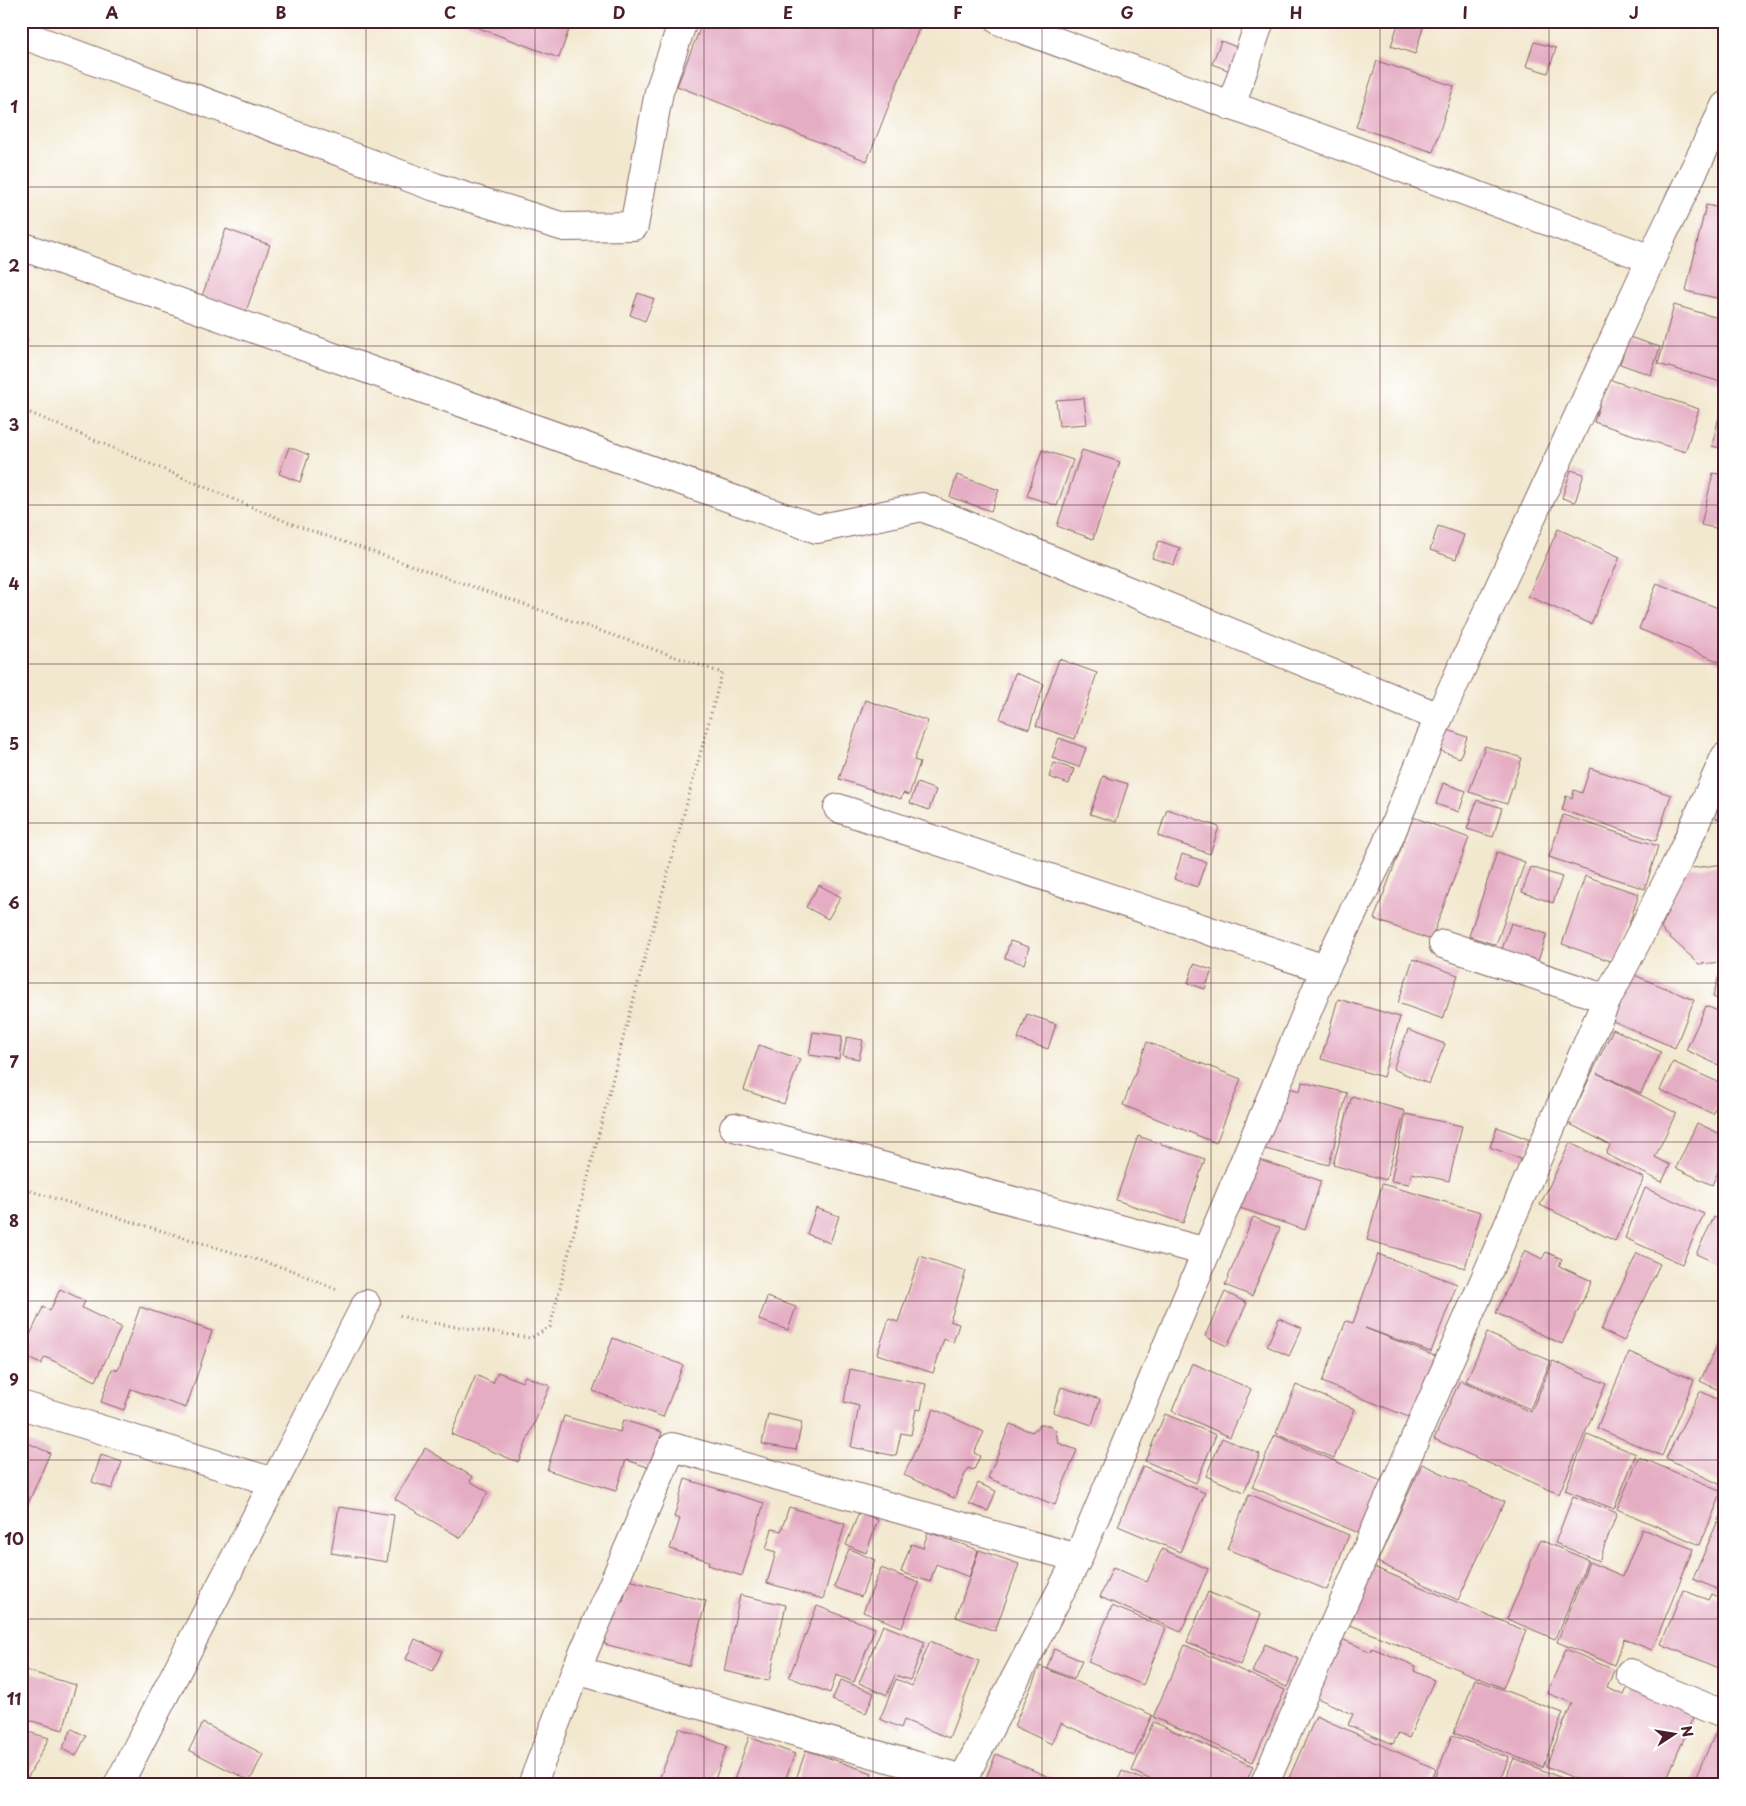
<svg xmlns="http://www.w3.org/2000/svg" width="1746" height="1806" viewBox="0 0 1746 1806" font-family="'Playpen Sans',sans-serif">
  <rect width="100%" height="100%" fill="#fff"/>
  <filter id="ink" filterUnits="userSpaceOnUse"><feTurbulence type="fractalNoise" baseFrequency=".02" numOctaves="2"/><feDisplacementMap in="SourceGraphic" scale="10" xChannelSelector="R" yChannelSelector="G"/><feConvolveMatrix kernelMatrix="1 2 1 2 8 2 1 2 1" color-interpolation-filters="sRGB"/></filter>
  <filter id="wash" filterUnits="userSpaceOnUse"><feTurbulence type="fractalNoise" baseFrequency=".0096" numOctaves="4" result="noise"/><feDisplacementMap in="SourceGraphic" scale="20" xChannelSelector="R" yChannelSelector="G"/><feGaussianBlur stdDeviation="1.12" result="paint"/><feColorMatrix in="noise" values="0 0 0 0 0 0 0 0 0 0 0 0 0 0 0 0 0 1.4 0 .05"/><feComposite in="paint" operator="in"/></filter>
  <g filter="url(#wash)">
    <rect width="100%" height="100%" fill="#f2e8cf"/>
    <g id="blocks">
      <g fill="#e5adc3">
        <polygon points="128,21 142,21 141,26"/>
        <polygon points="460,21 572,21 559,58"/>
        <polygon points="703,21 922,21 867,161 677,86"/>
        <polygon points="1399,21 1425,21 1415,54 1391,46"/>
        <polygon points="1221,41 1239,48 1230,71 1212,64"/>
        <polygon points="1534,42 1556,48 1548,73 1526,66"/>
        <polygon points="1377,61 1454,86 1433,152 1356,127"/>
        <polygon points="1706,205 1725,209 1725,300 1686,291"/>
        <polygon points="226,229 270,245 246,311 202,296"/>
        <polygon points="638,293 654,299 645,321 630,315"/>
        <polygon points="1674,305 1725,320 1725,383 1658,364"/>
        <polygon points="21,337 28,339 22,357 21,357"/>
        <polygon points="1629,337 1660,347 1651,375 1620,364"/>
        <polygon points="1608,379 1699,409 1685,452 1594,422"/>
        <polygon points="1084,398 1087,424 1059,426 1056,400"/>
        <polygon points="1722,404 1725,404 1725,449 1712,446"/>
        <polygon points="289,447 309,455 300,482 279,474"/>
        <polygon points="1042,450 1073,460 1057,506 1027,496"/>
        <polygon points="1082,450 1120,462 1093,539 1057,526"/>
        <polygon points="1571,470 1584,474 1575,502 1562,498"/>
        <polygon points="1713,473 1725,475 1725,530 1701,525"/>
        <polygon points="957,475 999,490 991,511 950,497"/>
        <polygon points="1438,526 1464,535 1456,559 1430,550"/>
        <polygon points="1558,529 1620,557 1591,624 1528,596"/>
        <polygon points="1159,541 1180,548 1174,565 1152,558"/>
        <polygon points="1657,583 1725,611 1725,664 1639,629"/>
        <polygon points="1059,659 1097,673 1075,739 1036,726"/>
        <polygon points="1015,673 1044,684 1029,729 1000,719"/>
        <polygon points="865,700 928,721 914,760 920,762 909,795 903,793 901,799 839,779"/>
        <polygon points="1443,728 1467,737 1460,758 1436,749"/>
        <polygon points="1059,738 1086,748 1079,767 1052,758"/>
        <polygon points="1485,746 1522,758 1507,804 1469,792"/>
        <polygon points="1054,763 1074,769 1069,784 1049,777"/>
        <polygon points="1590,768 1671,795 1656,841 1562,810 1566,796 1572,798 1574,790 1582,793"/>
        <polygon points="1103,776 1128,784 1116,822 1090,814"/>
        <polygon points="1725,780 1725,822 1709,815"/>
        <polygon points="917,783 936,790 929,810 910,803"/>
        <polygon points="1443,783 1466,791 1459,812 1436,804"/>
        <polygon points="1477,800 1502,808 1493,837 1467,829"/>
        <polygon points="1167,809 1219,827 1210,854 1158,836"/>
        <polygon points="1563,815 1658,846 1645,889 1549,857"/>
        <polygon points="1413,817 1469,838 1431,940 1374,919"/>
        <polygon points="1497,852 1525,862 1496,945 1469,936"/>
        <polygon points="1182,854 1206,862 1197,887 1174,879"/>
        <polygon points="1725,864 1725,962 1699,964 1661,929 1684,869"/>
        <polygon points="1531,867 1562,877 1553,903 1522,892"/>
        <polygon points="1585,876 1639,894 1616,963 1562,944"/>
        <polygon points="819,885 841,897 828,919 806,907"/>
        <polygon points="1511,923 1547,934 1536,967 1500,955"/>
        <polygon points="1010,941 1029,947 1024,964 1005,958"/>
        <polygon points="1413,959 1458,975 1443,1019 1398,1003"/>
        <polygon points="1194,964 1212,970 1205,989 1188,983"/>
        <polygon points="1722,964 1725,964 1725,1002 1713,997"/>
        <polygon points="1627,972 1694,1000 1675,1048 1608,1019"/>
        <polygon points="1338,999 1400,1017 1383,1077 1321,1059"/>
        <polygon points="1706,1006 1725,1014 1725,1068 1686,1050"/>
        <polygon points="1027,1014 1056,1024 1048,1049 1018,1039"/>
        <polygon points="1613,1029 1661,1052 1641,1093 1597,1073 1676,1113 1655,1157 1670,1165 1662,1182 1606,1154 1610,1145 1568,1123"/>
        <polygon points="1408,1030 1445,1044 1429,1084 1393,1069"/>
        <polygon points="813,1032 842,1036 839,1059 809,1055"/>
        <polygon points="847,1037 863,1040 859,1059 843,1056"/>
        <polygon points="1147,1042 1241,1079 1216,1143 1123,1105"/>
        <polygon points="759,1045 800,1059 784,1104 744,1090"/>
        <polygon points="1673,1062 1725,1085 1713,1114 1660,1090"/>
        <polygon points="1302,1082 1347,1093 1329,1165 1265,1149 1277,1102 1285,1104 1289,1088 1300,1091"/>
        <polygon points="1352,1096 1405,1111 1386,1180 1333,1165"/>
        <polygon points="1406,1114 1462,1126 1449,1181 1412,1173 1409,1184 1391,1181"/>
        <polygon points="1697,1123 1725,1136 1725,1157 1712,1185 1676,1168"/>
        <polygon points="1497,1127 1530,1140 1523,1160 1490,1147"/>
        <polygon points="1138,1136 1205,1159 1183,1223 1116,1200"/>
        <polygon points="1570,1143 1644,1178 1615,1241 1540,1205"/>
        <polygon points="1254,1158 1321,1181 1305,1230 1237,1207"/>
        <polygon points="1382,1184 1481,1212 1465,1268 1367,1240"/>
        <polygon points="1645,1188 1704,1214 1682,1264 1625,1238"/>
        <polygon points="816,1208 839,1216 830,1243 807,1234"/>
        <polygon points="1253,1217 1280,1228 1252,1296 1225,1285"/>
        <polygon points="1714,1217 1725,1222 1725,1267 1696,1254"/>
        <polygon points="1525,1250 1542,1259 1546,1252 1562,1259 1559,1266 1592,1281 1562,1344 1496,1313"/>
        <polygon points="1637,1253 1660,1264 1624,1341 1601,1330"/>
        <polygon points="1378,1254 1457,1284 1431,1352 1365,1328 1440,1358 1416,1420 1322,1382 1346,1321 1353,1323"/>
        <polygon points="920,1256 966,1271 950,1321 959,1324 953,1343 944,1339 933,1373 877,1354 889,1319 898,1322"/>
        <polygon points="60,1289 85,1301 82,1308 121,1327 96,1381 45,1357 41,1364 21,1355 43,1307 50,1311"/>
        <polygon points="1225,1292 1247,1303 1227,1346 1205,1336"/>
        <polygon points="767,1297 796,1307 788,1330 759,1320"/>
        <polygon points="140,1307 212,1331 186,1408 131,1389 124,1410 101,1402 112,1369 118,1370"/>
        <polygon points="1279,1318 1302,1328 1289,1356 1267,1346"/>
        <polygon points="1725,1330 1725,1393 1700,1381"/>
        <polygon points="1487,1333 1551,1361 1530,1409 1466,1381"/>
        <polygon points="613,1338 683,1365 663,1417 593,1391"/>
        <polygon points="1629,1352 1694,1380 1662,1456 1597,1428"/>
        <polygon points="1553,1361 1606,1384 1559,1494 1434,1439 1460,1380 1531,1412"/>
        <polygon points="1192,1363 1251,1389 1230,1437 1172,1411"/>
        <polygon points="850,1369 926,1384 921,1410 916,1409 911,1435 901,1433 896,1456 851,1447 859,1406 844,1402"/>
        <polygon points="498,1372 522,1382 525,1376 550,1386 518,1462 451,1434 476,1375 493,1383"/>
        <polygon points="1296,1385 1355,1409 1334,1458 1276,1433"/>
        <polygon points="1061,1387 1100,1399 1092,1425 1053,1412"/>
        <polygon points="1700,1391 1725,1403 1725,1482 1723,1486 1666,1458"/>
        <polygon points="934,1409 984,1432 974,1453 980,1456 974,1470 968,1468 954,1498 904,1475"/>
        <polygon points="768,1414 802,1422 796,1450 762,1444"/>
        <polygon points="1165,1414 1216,1435 1196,1483 1145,1461"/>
        <polygon points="564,1416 620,1432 623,1420 662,1432 651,1468 626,1460 616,1491 547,1470"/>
        <polygon points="1010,1424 1032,1432 1040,1425 1049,1425 1056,1431 1058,1443 1077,1450 1055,1505 988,1478"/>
        <polygon points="1587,1434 1636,1454 1614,1509 1565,1490"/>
        <polygon points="1275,1435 1383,1482 1361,1534 1252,1487"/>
        <polygon points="1222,1438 1260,1454 1244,1492 1206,1476"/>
        <polygon points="21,1440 50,1453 21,1520"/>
        <polygon points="425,1448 473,1477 470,1481 488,1492 461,1538 395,1499"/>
        <polygon points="101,1455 122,1462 112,1489 92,1482"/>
        <polygon points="1639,1457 1722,1492 1700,1545 1617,1509"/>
        <polygon points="1422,1464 1504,1502 1458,1600 1377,1562"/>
        <polygon points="1143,1466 1205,1493 1180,1552 1118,1526"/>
        <polygon points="685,1479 764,1503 742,1576 708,1565 709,1561 670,1549 680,1519 674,1517"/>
        <polygon points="978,1483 996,1491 988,1511 969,1504"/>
        <polygon points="1249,1494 1349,1535 1327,1590 1227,1549"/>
        <polygon points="1573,1496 1617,1513 1599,1561 1555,1543"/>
        <polygon points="1725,1504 1725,1592 1693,1579"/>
        <polygon points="339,1507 394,1515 387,1562 331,1553"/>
        <polygon points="789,1507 845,1524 823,1599 767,1583 776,1552 766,1549 772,1529 781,1531"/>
        <polygon points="859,1512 878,1520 866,1553 846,1545"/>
        <polygon points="1642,1529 1693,1549 1652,1650 1624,1639 1614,1665 1557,1642 1589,1562 1623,1576"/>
        <polygon points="928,1532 978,1550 969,1577 936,1564 930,1582 901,1572 911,1544 923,1548"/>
        <polygon points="1540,1540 1588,1560 1555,1639 1507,1619"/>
        <polygon points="849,1549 875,1560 861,1597 834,1587"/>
        <polygon points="1162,1549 1208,1569 1181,1632 1100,1597 1113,1567 1147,1582"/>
        <polygon points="979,1550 1019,1564 995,1631 956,1617"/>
        <polygon points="1371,1566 1526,1631 1503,1688 1348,1624"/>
        <polygon points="881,1568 919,1583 902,1627 863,1612"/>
        <polygon points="629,1580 706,1601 689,1666 604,1644 616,1600 623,1602"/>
        <polygon points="1683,1590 1708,1600 1711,1594 1725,1600 1725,1655 1719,1668 1661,1644"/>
        <polygon points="1208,1592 1261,1614 1240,1665 1187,1642"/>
        <polygon points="740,1595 786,1605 769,1681 724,1671"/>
        <polygon points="817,1606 875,1628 854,1682 836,1675 830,1693 789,1677"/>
        <polygon points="1112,1606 1166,1628 1143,1685 1088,1662"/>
        <polygon points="883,1625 925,1642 910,1680 895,1675 887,1695 859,1683"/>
        <polygon points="415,1639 442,1651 433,1671 406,1659"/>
        <polygon points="1342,1639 1371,1652 1372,1648 1416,1666 1414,1671 1434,1680 1409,1738 1398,1734 1393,1744 1348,1725 1353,1714 1317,1698"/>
        <polygon points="930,1641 979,1661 949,1738 904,1720 901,1728 880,1719 896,1679 912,1686"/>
        <polygon points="1265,1644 1299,1659 1287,1687 1252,1672"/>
        <polygon points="1185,1645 1285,1690 1253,1762 1153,1717"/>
        <polygon points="1054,1649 1082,1661 1074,1679 1047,1668"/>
        <polygon points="1566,1649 1614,1670 1607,1688 1624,1695 1628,1686 1694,1715 1664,1785 1590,1785 1546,1766 1572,1703 1547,1693"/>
        <polygon points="1040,1666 1152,1715 1134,1756 1061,1723 1052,1744 1014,1726"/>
        <polygon points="21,1669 76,1685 63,1730 21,1718"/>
        <polygon points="1475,1679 1563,1713 1543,1767 1454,1733"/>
        <polygon points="841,1680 874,1693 866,1713 832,1700"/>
        <polygon points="1316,1716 1436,1769 1429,1785 1286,1785"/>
        <polygon points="1153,1722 1253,1766 1245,1785 1162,1785 1132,1771"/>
        <polygon points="203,1723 263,1754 250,1781 189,1750"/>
        <polygon points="679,1728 727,1746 713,1785 657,1785"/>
        <polygon points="72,1729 86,1736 76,1756 62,1749"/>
        <polygon points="21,1730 49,1738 28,1777 21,1775"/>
        <polygon points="1717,1730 1725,1734 1725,1785 1692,1785"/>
        <polygon points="1452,1735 1509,1758 1498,1785 1432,1785"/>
        <polygon points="749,1737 795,1754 783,1785 732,1785"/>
        <polygon points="806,1750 872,1773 868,1785 794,1785"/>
        <polygon points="996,1754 1067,1785 983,1785"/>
        <polygon points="1514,1758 1578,1785 1503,1785"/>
        <polygon points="1122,1771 1156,1785 1116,1785"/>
        <polygon points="882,1778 897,1785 879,1785"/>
      </g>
    </g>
  </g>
  <g filter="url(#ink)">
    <use href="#blocks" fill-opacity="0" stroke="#856564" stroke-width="1"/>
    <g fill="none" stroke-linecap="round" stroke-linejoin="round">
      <defs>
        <g id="minor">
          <polyline points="1000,21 1651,259"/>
          <polyline points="21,34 435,187 564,227 634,226 659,92 683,21"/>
          <polyline points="1231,106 1260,21"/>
          <polyline points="21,246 817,529 922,507 1439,717"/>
          <polyline points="838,808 1325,969"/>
          <polyline points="1443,944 1607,999"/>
          <polyline points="734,1127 1207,1252"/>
          <polyline points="21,1405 274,1482"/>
          <polyline points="576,1670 963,1779"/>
          <polyline points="1630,1673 1655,1686 1725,1715"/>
          <polyline points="118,1785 366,1304"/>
          <polyline points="532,1785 576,1670 672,1447 1078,1558"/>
          <polyline points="960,1785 1078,1558 1325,969 1385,848 1439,717 1651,259 1725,106"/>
          <polyline points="1264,1785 1607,999 1681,855 1725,757"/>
        </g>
      </defs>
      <use href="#minor" stroke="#856564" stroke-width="30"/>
      <g stroke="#856564" stroke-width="3" stroke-dasharray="1 4" stroke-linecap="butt">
        <polyline points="21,409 292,524 722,673 621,1046 550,1327 531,1338 413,1320 396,1314"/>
        <polyline points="21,1188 294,1271 337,1290"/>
      </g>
      <use href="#minor" stroke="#fff" stroke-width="28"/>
    </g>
  </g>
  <path fill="none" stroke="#4a1f2b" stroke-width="1" stroke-opacity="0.55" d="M 197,21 L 197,1785M 366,21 L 366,1785M 535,21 L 535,1785M 704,21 L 704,1785M 873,21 L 873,1785M 1042,21 L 1042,1785M 1211,21 L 1211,1785M 1380,21 L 1380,1785M 1549,21 L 1549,1785M 21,187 L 1725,187M 21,346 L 1725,346M 21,505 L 1725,505M 21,664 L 1725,664M 21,823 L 1725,823M 21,983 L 1725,983M 21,1142 L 1725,1142M 21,1301 L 1725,1301M 21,1460 L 1725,1460M 21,1619 L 1725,1619"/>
  <rect width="1746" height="1806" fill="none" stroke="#fff" stroke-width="55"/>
  <g transform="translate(1674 1734) rotate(78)" stroke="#ffffff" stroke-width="4" paint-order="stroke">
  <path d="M0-4L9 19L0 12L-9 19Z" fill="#4a1f2b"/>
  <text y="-8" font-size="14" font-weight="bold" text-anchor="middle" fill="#4a1f2b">N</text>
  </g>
  <rect x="28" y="28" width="1690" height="1750" fill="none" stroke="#4a1f2b" stroke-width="2"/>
  <g font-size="16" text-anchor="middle" font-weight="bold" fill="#4a1f2b">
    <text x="112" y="19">A</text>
    <text x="281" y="19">B</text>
    <text x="450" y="19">C</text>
    <text x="619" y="19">D</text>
    <text x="788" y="19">E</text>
    <text x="958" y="19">F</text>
    <text x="1127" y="19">G</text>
    <text x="1296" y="19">H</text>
    <text x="1465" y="19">I</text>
    <text x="1634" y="19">J</text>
    <text x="14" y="113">1</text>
    <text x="14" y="272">2</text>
    <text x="14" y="431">3</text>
    <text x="14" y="590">4</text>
    <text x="14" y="750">5</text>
    <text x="14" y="909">6</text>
    <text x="14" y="1068">7</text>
    <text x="14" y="1227">8</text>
    <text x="14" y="1386">9</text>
    <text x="14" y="1545">10</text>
    <text x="14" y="1705">11</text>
  </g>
</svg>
